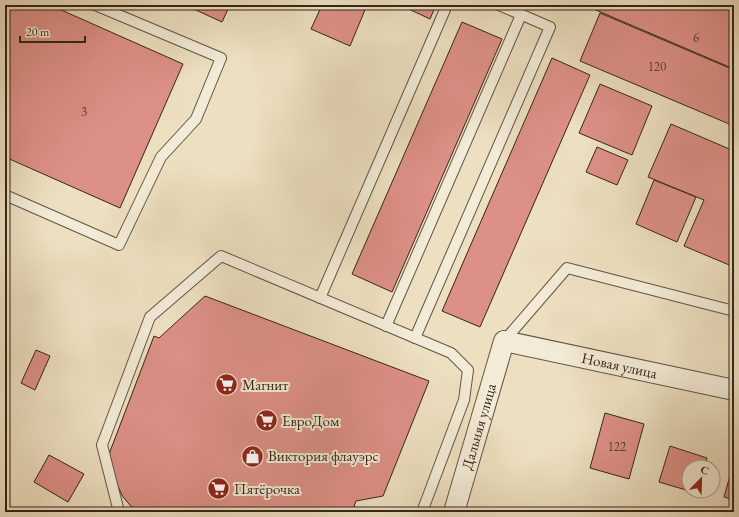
<svg xmlns="http://www.w3.org/2000/svg" width="739" height="517" viewBox="0 0 739 517" font-family="'EB Garamond',serif">
  <rect width="100%" height="100%" fill="#ede0c1"/>
  <filter id="stains"><feTurbulence type="fractalNoise" baseFrequency=".005" numOctaves="4"/><feColorMatrix values="0 0 0 0 .2 0 0 0 0 .09 0 0 0 0 .02 0 0 0 .5 -.17"/></filter>
  <radialGradient id="worn" r=".72"><stop offset=".6" stop-color="#630" stop-opacity="0"/><stop offset="1" stop-color="#630" stop-opacity=".3"/></radialGradient>
  <g fill="#dd9087" stroke="#342517">
    <polygon points="5,5 50,5 183,64 120,208 5,157"/>
    <polygon points="185,5 230,5 222,22"/>
    <polygon points="322,5 367,5 350,46 311,29"/>
    <polygon points="400,5 436,5 430,19"/>
    <polygon points="584,5 734,5 734,69"/>
    <polygon points="600,13 734,70 734,126 580,61"/>
    <polygon points="462,22 502,39 392,292 352,274"/>
    <polygon points="552,58 590,75 480,327 442,311"/>
    <polygon points="600,84 652,106 632,155 579,133"/>
    <polygon points="671,124 734,151 734,267 684,246 704,200 648,177"/>
    <polygon points="597,147 628,160 617,185 586,172"/>
    <polygon points="654,180 696,197 677,242 636,224"/>
    <polygon points="205,296 429,381 383,496 356,501 352,512 136,512 123,497 106,462 154,336 159,338"/>
    <polygon points="36,350 50,356 35,390 21,383"/>
    <polygon points="605,413 644,424 629,479 590,468"/>
    <polygon points="670,446 707,458 705,467 689,467 689,491 697,491 696,493 659,482"/>
    <polygon points="49,455 84,474 68,502 34,482"/>
    <polygon points="733,465 734,465 734,500 724,497"/>
  </g>
  <g fill="none" stroke-linecap="round" stroke-linejoin="round">
    <defs>
      <g id="service">
        <polyline points="5,195 119,245 161,157 196,119 221,58 95,5"/>
        <polyline points="320,298 447,5"/>
        <polyline points="386,326 521,15"/>
        <polyline points="415,338 550,27 499,5"/>
        <polyline points="504,341 567,268 734,311"/>
        <polyline points="119,512 102,445 150,317 221,256 451,353 468,370 464,400 422,512"/>
      </g>
      <g id="minor">
        <path id="s1" d="M 454,512 L 504,341 L 734,390"/>
      </g>
    </defs>
    <use href="#service" stroke="#625442" stroke-width="12"/>
    <use href="#minor" stroke="#625442" stroke-width="22"/>
    <use href="#service" stroke="#f3ebd7" stroke-width="10"/>
    <use href="#minor" stroke="#f3ebd7" stroke-width="20"/>
  </g>
  <defs>
    <symbol id="supermarket-disc" viewBox="-11 -11 22 22"><circle r="9.5" fill="#8f2418" stroke="#f3ebd7"/><path d="M-6-5.5h2.5l.6 2H6L4.5 2H-2.5L-4.4-4H-6ZM-1.5 3.2a1.3 1.3 0 1 0 .1 0ZM3 3.2a1.3 1.3 0 1 0 .1 0Z" fill="#fff"/></symbol>
    <symbol id="shop-disc" viewBox="-11 -11 22 22"><circle r="9.5" fill="#8f2418" stroke="#f3ebd7"/><path d="M-5-2.5h2.3a2.7 3.5 0 0 1 5.4 0H5L5.5 6h-11ZM-1.5-2.5h3a1.5 2.3 0 0 0-3 0Z" fill="#fff"/></symbol>
  </defs>
  <g fill-rule="evenodd">
    <use href="#supermarket-disc" x="214" y="372" width="25" height="25"/>
    <use href="#supermarket-disc" x="254" y="408" width="25" height="25"/>
    <use href="#shop-disc" x="240" y="444" width="25" height="25"/>
    <use href="#supermarket-disc" x="206" y="476" width="25" height="25"/>
  </g>
  <g text-anchor="middle" stroke-width="4" stroke-linejoin="round" paint-order="stroke">
    <g font-size="13" fill="#5e4033">
      <text x="696" y="42">6</text>
      <text x="657" y="71">120</text>
      <text x="84" y="116">3</text>
      <text x="617" y="451">122</text>
    </g>
    <g font-size="15" fill="#342517" stroke="#f3ebd7">
      <text dy="5" stroke="none"><textPath href="#s1" startOffset="296">Новая улица</textPath></text>
      <text dy="5" stroke="none"><textPath href="#s1" startOffset="89">Дальняя улица</textPath></text>
    </g>
    <g font-size="15" fill="#342517" stroke="#f3ebd7" text-anchor="start">
      <text x="242" y="390">Магнит</text>
      <text x="282" y="426">ЕвроДом</text>
      <text x="268" y="461">Виктория флауэрс</text>
      <text x="234" y="494">Пятёрочка</text>
    </g>
  </g>
  <rect width="739" height="517" fill="none" stroke="#ede0c1" stroke-width="20"/>
  <rect x="6" y="6" width="727" height="505" fill="none" stroke="#342517" stroke-width="2"/>
  <rect x="10" y="10" width="719" height="497" fill="none" stroke="#342517"/>
  <g transform="translate(701 479) rotate(23)"><circle r="19" fill="#f3ebd7" stroke="#a79c8a"/>
  <path d="M0-3L7 15L0 10L-7 15Z" fill="#8f2418"/>
  <text y="-6" font-size="11" font-weight="bold" text-anchor="middle" fill="#342517">С</text>
  </g>
  <path d="M20 36v6h65v-6" fill="none" stroke="#342517" stroke-width="2"/>
  <text x="26" y="36" font-size="12" fill="#342517" stroke="#f3ebd7" stroke-width="3" paint-order="stroke">20 m</text>
  <rect width="100%" height="100%" filter="url(#stains)"/>
  <rect width="100%" height="100%" fill="url(#worn)"/>
</svg>
